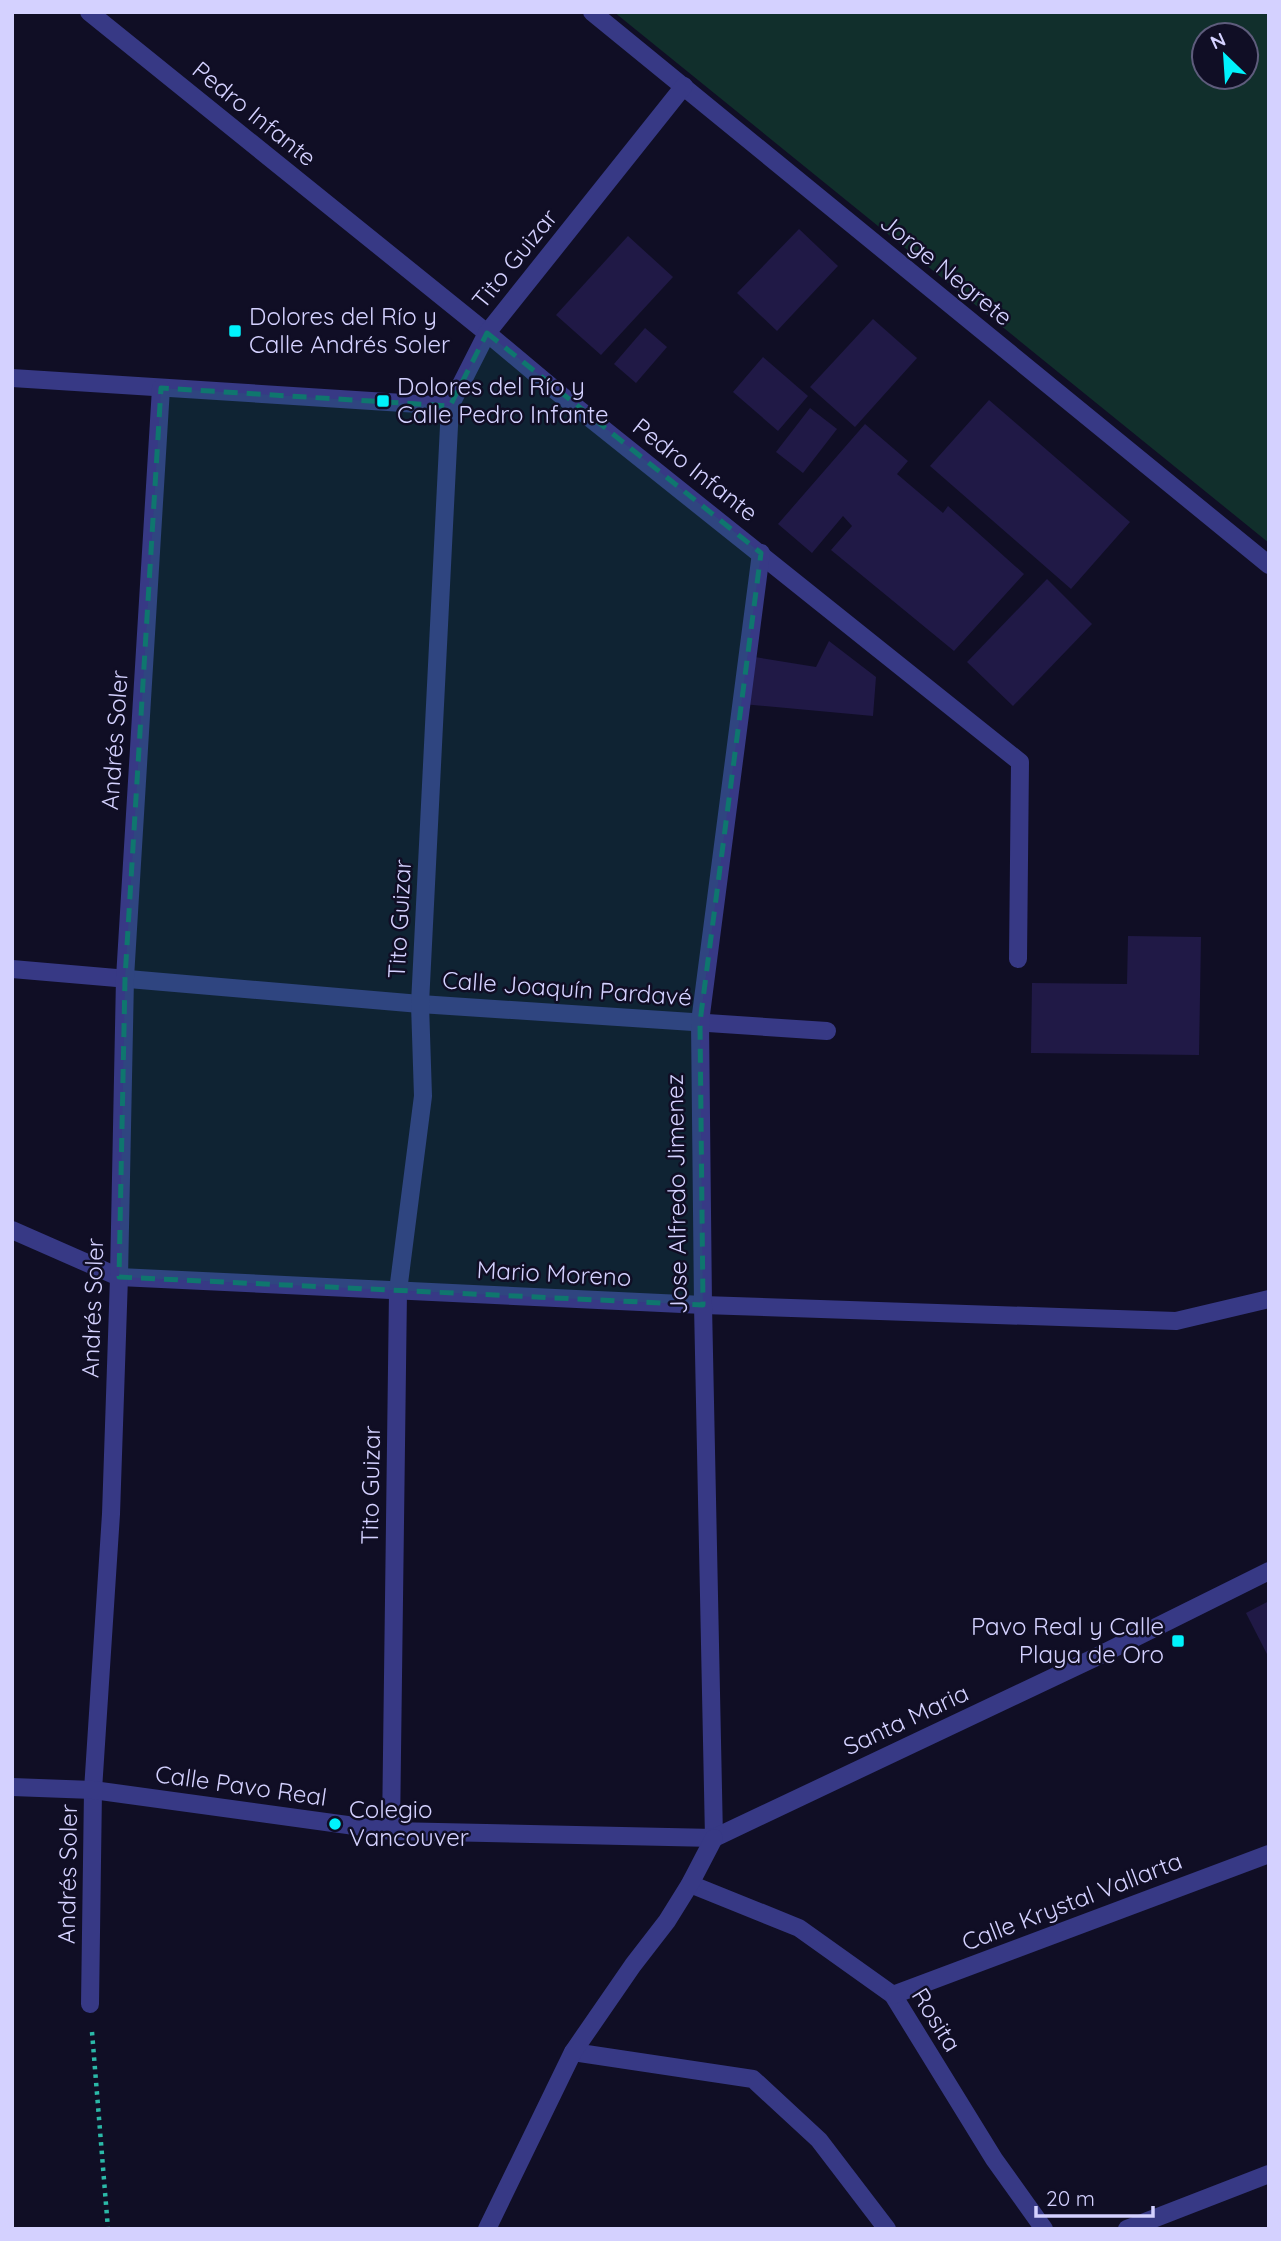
<svg xmlns="http://www.w3.org/2000/svg" width="1281" height="2241" viewBox="0 0 1281 2241" font-family="Quicksand,sans-serif">
  <rect width="100%" height="100%" fill="#100e25"/>
  <path fill="#112f2c" fill-rule="evenodd" d="M 614,12 L 1269,12 L 1269,543 ZM 1204,35 L 1246,35 L 1246,77 L 1204,77 Z"/>
  <g fill="#201946">
    <polygon points="799,229 838,266 777,331 737,293"/>
    <polygon points="628,236 673,277 601,355 556,315"/>
    <polygon points="873,319 917,358 855,427 810,387"/>
    <polygon points="645,328 667,347 636,383 614,364"/>
    <polygon points="763,357 808,396 778,431 733,392"/>
    <polygon points="989,400 1130,522 1071,589 930,466"/>
    <polygon points="810,408 837,429 803,473 776,452"/>
    <polygon points="865,424 908,461 897,474 943,513 948,506 1024,574 954,651 831,550 852,526 843,516 812,553 778,524"/>
    <polygon points="1047,579 1092,624 1013,706 967,662"/>
    <polygon points="829,641 876,677 873,716 742,704 749,656 816,667"/>
    <polygon points="1128,936 1201,937 1199,1055 1031,1053 1032,983 1127,984"/>
    <polygon points="1269,1601 1269,1658 1246,1613"/>
  </g>
  <g fill="none" stroke-linecap="round" stroke-linejoin="round">
    <polyline stroke="#2bb9a8" stroke-width="4.5" stroke-dasharray="3.5 5" stroke-linecap="butt" points="92,2032 108,2229"/>
    <g stroke="#373985" stroke-width="18">
      <polyline points="89,12 487,333 561,395 1020,762 1018,959"/>
      <polyline points="592,12 1269,565"/>
      <polyline points="12,378 450,406"/>
      <polyline points="12,969 420,1004 827,1031"/>
      <polyline points="12,1230 119,1277 703,1305 1176,1321 1269,1299"/>
      <polyline points="391,1831 398,1291 423,1096 420,1004 450,406 487,333 684,86"/>
      <polyline points="714,1838 703,1305 700,1022 761,553"/>
      <polyline points="690,1884 799,1928 893,1995 994,2159 1044,2229"/>
      <polyline points="893,1995 1269,1854"/>
      <polyline points="90,2004 93,1790 111,1514 119,1277 125,978 161,388"/>
      <polyline points="573,2052 753,2079 819,2140 887,2229"/>
      <polyline points="1127,2229 1269,2174"/>
    </g>
    <g stroke="#373985" stroke-width="18">
      <polyline points="12,1787 93,1790 391,1831 714,1838 1094,1658 1269,1571"/>
      <polyline points="487,2229 573,2052 633,1965 667,1921 690,1884 714,1838"/>
    </g>
  </g>
  <path fill="#0f766e" fill-opacity="0.2" stroke="#0f766e" stroke-width="5" stroke-dasharray="14 9" stroke-linejoin="round" d="M 487,333 L 761,553 L 700,1022 L 703,1305 L 119,1277 L 125,978 L 161,388 L 450,406 Z"/>
  <g fill="#00f2fc" stroke="#100e25" stroke-width="2.5">
    <rect x="228" y="324" width="14" height="14" rx="3.5"/>
    <rect x="376" y="394" width="14" height="14" rx="3.5"/>
    <rect x="1171" y="1634" width="14" height="14" rx="3.5"/>
    <circle cx="335" cy="1824" r="7"/>
  </g>
  <g text-anchor="middle" stroke-width="5" stroke-linejoin="round" paint-order="stroke">
    <g font-size="24" fill="#d4d1ff" stroke="#100e25">
      <text transform="translate(254 114) rotate(39)" y="8">Pedro Infante</text>
      <text transform="translate(515 259) rotate(-51)" y="8">Tito Guizar</text>
      <text transform="translate(946 270) rotate(39)" y="8">Jorge Negrete</text>
      <text transform="translate(695 470) rotate(38)" y="8">Pedro Infante</text>
      <text transform="translate(115 740) rotate(-86)" y="8">Andrés Soler</text>
      <text transform="translate(400 919) rotate(-87)" y="8">Tito Guizar</text>
      <text transform="translate(567 989) rotate(4)" y="8">Calle Joaquín Pardavé</text>
      <text transform="translate(677 1194) rotate(-91)" y="8">Jose Alfredo Jimenez</text>
      <text transform="translate(554 1274) rotate(3)" y="8">Mario Moreno</text>
      <text transform="translate(93 1308) rotate(-88)" y="8">Andrés Soler</text>
      <text transform="translate(371 1485) rotate(-89)" y="8">Tito Guizar</text>
      <text transform="translate(906 1720) rotate(-25)" y="8">Santa Maria</text>
      <text transform="translate(241 1786) rotate(8)" y="8">Calle Pavo Real</text>
      <text transform="translate(68 1874) rotate(-89)" y="8">Andrés Soler</text>
      <text transform="translate(1072 1902) rotate(-21)" y="8">Calle Krystal Vallarta</text>
      <text transform="translate(936 2020) rotate(58)" y="8">Rosita</text>
    </g>
    <g font-size="24" fill="#d4d1ff" stroke="#100e25" text-anchor="start">
      <text x="249" y="325">Dolores del Río y<tspan x="249" dy="28">Calle Andrés Soler</tspan></text>
      <text x="397" y="395">Dolores del Río y<tspan x="397" dy="28">Calle Pedro Infante</tspan></text>
      <text x="1164" y="1635" text-anchor="end">Pavo Real y Calle<tspan x="1164" dy="28">Playa de Oro</tspan></text>
      <text x="349" y="1818">Colegio<tspan x="349" dy="28">Vancouver</tspan></text>
    </g>
  </g>
  <rect width="1281" height="2241" fill="none" stroke="#d4d1ff" stroke-width="28"/>
  <g transform="translate(1225 56) rotate(335)"><circle r="33" fill="#100e25" stroke="#5e5c7c" stroke-width="2"/>
  <path d="M0-5L12 26L0 18L-12 26Z" fill="#00f2fc"/>
  <text y="-10" font-size="19" font-weight="bold" text-anchor="middle" fill="#d4d1ff">N</text>
  </g>
  <path d="M1036 2206v10h117v-10" fill="none" stroke="#d4d1ff" stroke-width="3.5"/>
  <text x="1046" y="2206" font-size="21" fill="#d4d1ff" stroke="#100e25" stroke-width="5" paint-order="stroke">20 m</text>
</svg>
